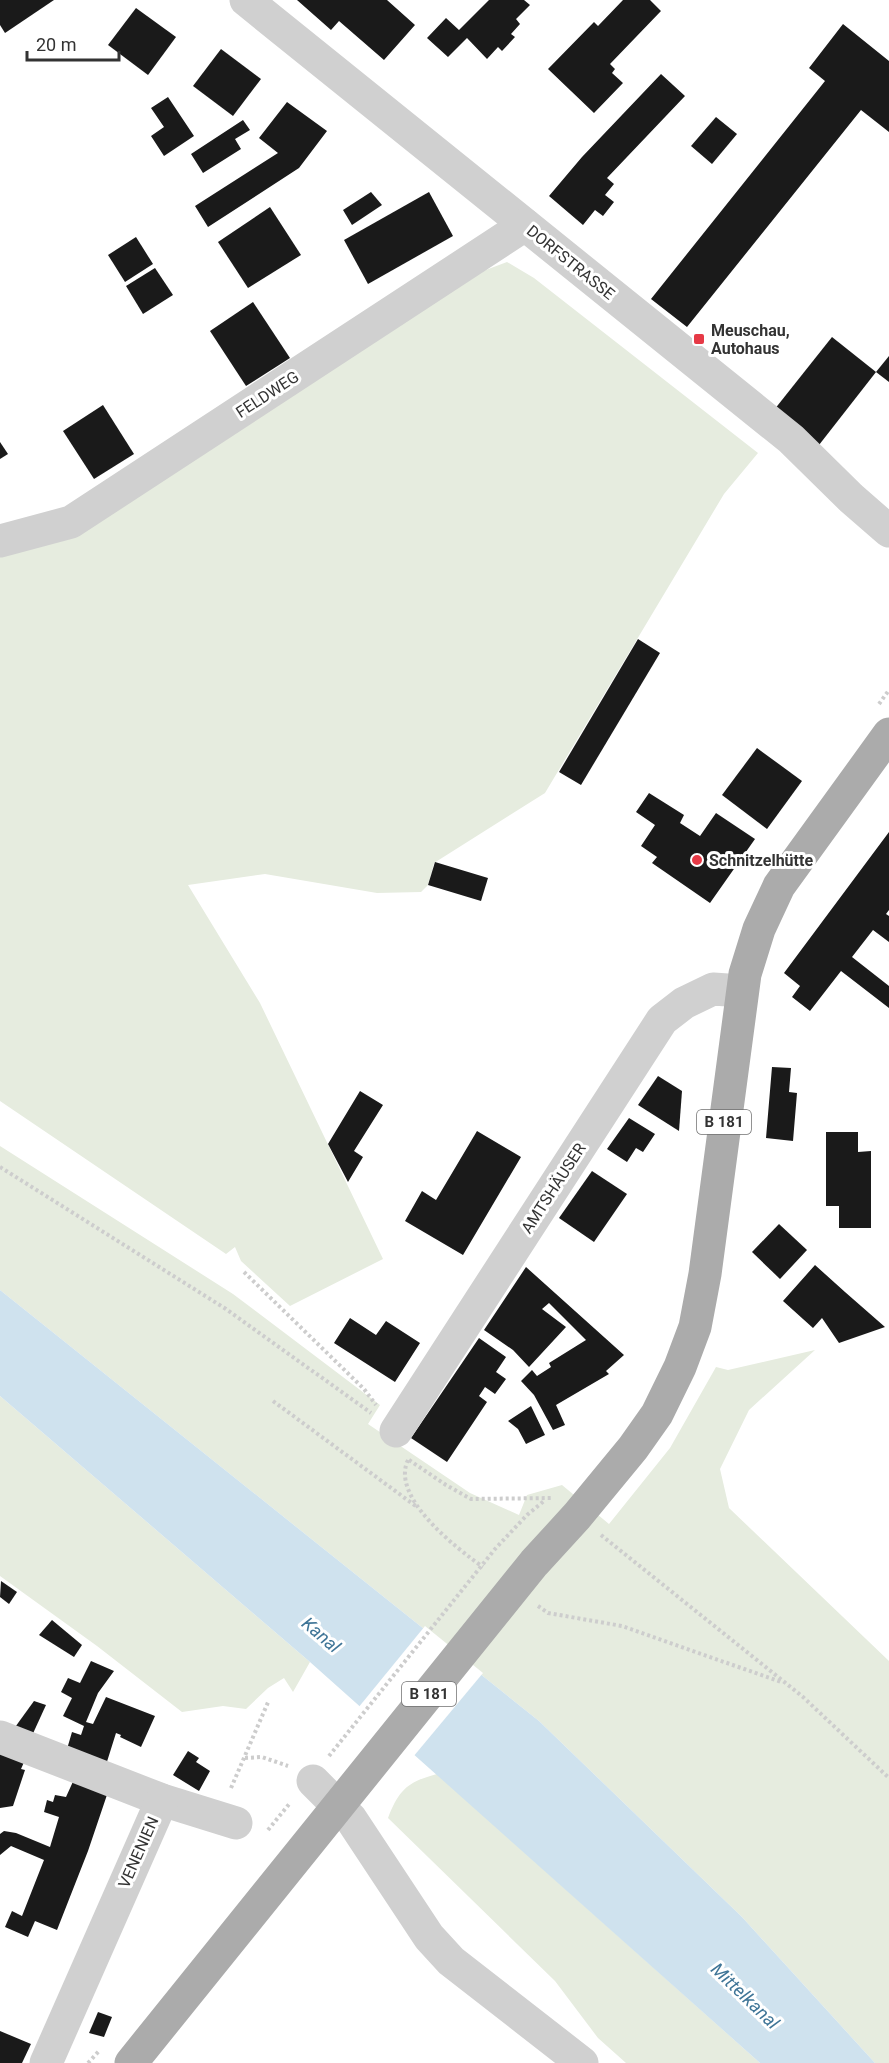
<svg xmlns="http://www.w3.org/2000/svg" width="889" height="2063" viewBox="0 0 889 2063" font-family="Roboto,sans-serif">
  <rect width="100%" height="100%" fill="#fff"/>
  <g fill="#e6ecdf">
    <polygon points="507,262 534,278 758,453 724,494 545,793 434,863 428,885 421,892 377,893 265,874 188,885 260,1003 383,1259 290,1306 241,1261 235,1247 226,1254 0,1101 0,556 483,271"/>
    <polygon points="0,1146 233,1294 380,1405 368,1424 470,1493 519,1515 527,1495 562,1485 609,1524 670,1448 716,1367 728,1370 815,1350 749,1410 720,1469 729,1508 889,1661 889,2063 875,2063 742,1917 539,1721 0,1290"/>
    <polygon points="0,1396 310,1662 293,1692 284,1678 268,1688 246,1709 223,1706 182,1712 97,1646 0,1576"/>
    <path d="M 437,1774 L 760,2063 L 626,2063 L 598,2038 L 555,1981 L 388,1818 C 399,1790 407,1782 437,1774 Z"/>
  </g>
  <polygon fill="#cfe2ee" points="0,1290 539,1721 742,1917 875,2063 760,2063 310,1662 0,1396"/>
  <polygon fill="#fff" points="425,1626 483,1673 413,1757 358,1708"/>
  <g fill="#1a1a1a">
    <polygon points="0,0 54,0 5,33 0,25"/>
    <polygon points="297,0 387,0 415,25 384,60 339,21 331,30"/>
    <polygon points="489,0 524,0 530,5 516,19 520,24 511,34 515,37 502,51 498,47 487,59 467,38 448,57 427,38 446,18 459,30"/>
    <polygon points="623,0 650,0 661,11 610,64 615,69 612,73 623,83 594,113 548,69 594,22 598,26"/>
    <polygon points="136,8 176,37 148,75 108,45"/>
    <polygon points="843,24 889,61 889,132 861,110 687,327 651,299 825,81 809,68"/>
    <polygon points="221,49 261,79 233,116 193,86"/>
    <polygon points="661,74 685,96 607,178 614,184 605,195 614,202 603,216 595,210 583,225 549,196 582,157"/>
    <polygon points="168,97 194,136 164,156 151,136 164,127 151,108"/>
    <polygon points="287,102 327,131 299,168 208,227 195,206 278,153 259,138"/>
    <polygon points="716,117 737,134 712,164 691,146"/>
    <polygon points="243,120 250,130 235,139 241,149 203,173 191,154"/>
    <polygon points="371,192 382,205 352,225 343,210"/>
    <polygon points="429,192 453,236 368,284 344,240"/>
    <polygon points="270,207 301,255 248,288 218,242"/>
    <polygon points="136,237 153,264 125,282 108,255"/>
    <polygon points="155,268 173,295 143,314 126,286"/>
    <polygon points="253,302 290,358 246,386 210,331"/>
    <polygon points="832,337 876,372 819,445 774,410"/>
    <polygon points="889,356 889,382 876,372"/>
    <polygon points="103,405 134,454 94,479 63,431"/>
    <polygon points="0,442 8,454 0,459"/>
    <polygon points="638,639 660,653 581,785 559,772"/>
    <polygon points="757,748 802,781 767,829 722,795"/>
    <polygon points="649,793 684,815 680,823 700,836 716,813 755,839 710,903 652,863 657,857 641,846 655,825 636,812"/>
    <polygon points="889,832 889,910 886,914 889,916 889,942 873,930 852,957 889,986 889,1008 841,971 810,1011 792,997 800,986 784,973"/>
    <polygon points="435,862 488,878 481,901 428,885"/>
    <polygon points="772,1067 791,1068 789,1092 797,1093 793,1141 766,1138"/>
    <polygon points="658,1076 682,1091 679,1131 638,1105"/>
    <polygon points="360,1091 383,1105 354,1151 363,1157 348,1182 328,1144"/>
    <polygon points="629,1118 655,1134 643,1152 636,1148 627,1162 607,1149"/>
    <polygon points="477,1131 521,1157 463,1255 405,1221 422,1191 436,1200"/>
    <polygon points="826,1132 858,1132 858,1152 871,1151 871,1228 839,1228 839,1206 826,1206"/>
    <polygon points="592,1171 627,1194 594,1242 559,1218"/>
    <polygon points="779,1224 807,1250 780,1279 752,1252"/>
    <polygon points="815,1265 845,1292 885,1327 839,1343 822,1318 813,1328 783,1301"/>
    <polygon points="526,1267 624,1355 606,1371 609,1374 556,1405 565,1425 553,1430 534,1395 521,1381 532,1370 537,1376 551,1367 549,1363 586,1340 549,1303 542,1309 566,1327 529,1367 513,1350 484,1330"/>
    <polygon points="350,1318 376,1335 386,1321 420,1343 395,1382 334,1343"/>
    <polygon points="479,1338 506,1357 496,1372 506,1379 495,1394 485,1387 479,1396 487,1402 447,1462 411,1438"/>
    <polygon points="531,1406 545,1435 526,1444 518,1429 508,1421"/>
    <polygon points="1,1581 17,1592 9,1604 0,1597"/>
    <polygon points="52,1620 82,1645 74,1657 39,1635"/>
    <polygon points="91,1661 114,1671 98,1693 86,1722 93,1724 106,1697 155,1716 141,1747 120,1737 121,1735 116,1733 105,1768 67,1749 72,1732 81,1735 84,1726 63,1716 72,1698 61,1692 68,1678 80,1683"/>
    <polygon points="34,1701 46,1705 30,1740 13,1730"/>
    <polygon points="0,1749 25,1760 21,1769 25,1770 13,1806 0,1808"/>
    <polygon points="188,1751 199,1758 196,1762 210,1771 199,1791 173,1775"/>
    <polygon points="76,1775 110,1786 88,1851 57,1930 35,1921 28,1937 5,1927 12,1911 22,1916 44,1860 11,1846 0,1855 0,1834 4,1831 16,1833 50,1847 59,1817 44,1812 47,1800 53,1802 55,1795 66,1797"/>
    <polygon points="98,2012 112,2017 104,2037 89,2033"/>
    <polygon points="0,2031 31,2044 22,2063 0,2063"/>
  </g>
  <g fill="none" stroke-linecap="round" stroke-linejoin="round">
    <g stroke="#cdcdcd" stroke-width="4" stroke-dasharray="3 3" stroke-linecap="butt">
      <polyline points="879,704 889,690"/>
      <polyline points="0,1167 226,1309 371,1413"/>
      <polyline points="244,1272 364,1389 376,1405"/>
      <polyline points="273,1401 417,1507"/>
      <path d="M 408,1460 C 390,1497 456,1548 483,1567"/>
      <polyline points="409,1460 446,1485 471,1499 552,1498"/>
      <polyline points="601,1535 803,1697 889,1778"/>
      <polyline points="538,1606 548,1613 622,1626 781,1682"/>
      <polyline points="329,1756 495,1549 527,1515 544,1501"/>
      <polyline points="245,1758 262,1757 288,1766"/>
      <polyline points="231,1788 269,1700"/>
      <polyline points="268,1830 290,1803"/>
      <polyline points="88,2063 100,2050"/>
    </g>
    <g stroke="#d0d0d0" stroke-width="33">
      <polyline points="246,0 791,439 851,498 889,531"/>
      <polyline points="0,541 71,522 525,225"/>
      <polyline points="396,1431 662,1020 684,1003 713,989 742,991"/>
      <polyline points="0,1737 162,1800 236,1823"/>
      <polyline points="313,1781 351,1819 429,1937 451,1961 582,2063"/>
      <polyline points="46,2063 162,1800"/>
    </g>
    <polyline stroke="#ababab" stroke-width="33" points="131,2063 534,1563 577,1516 633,1448 657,1414 680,1367 695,1327 705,1274 745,974 759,929 779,886 889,734"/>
  </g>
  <g fill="#e63946" stroke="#fff" stroke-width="2">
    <rect x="693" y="333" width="12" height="12" rx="3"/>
    <circle cx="697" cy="860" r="6"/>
  </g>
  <g text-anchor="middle" stroke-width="6" stroke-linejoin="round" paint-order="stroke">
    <g fill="#fff" stroke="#707070" stroke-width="1.5">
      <rect x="697" y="1110" width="54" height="24" rx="4.5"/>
      <rect x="402" y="1682" width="54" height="24" rx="4.5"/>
    </g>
    <g font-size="15" font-weight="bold" fill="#333">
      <text x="724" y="1127">B 181</text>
      <text x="429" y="1699">B 181</text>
    </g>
    <g font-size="16" fill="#333" stroke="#fff">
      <text transform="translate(571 262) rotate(39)" y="6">DORFSTRASSE</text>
      <text transform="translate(267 394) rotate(-33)" y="6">FELDWEG</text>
      <text transform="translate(553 1188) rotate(-57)" y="6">AMTSHÄUSER</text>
      <text transform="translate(138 1852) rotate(-66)" y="6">VENENIEN</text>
    </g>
    <g font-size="16" font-weight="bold" fill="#333" stroke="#fff" text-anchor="start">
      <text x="711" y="336">Meuschau,<tspan x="711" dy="18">Autohaus</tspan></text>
      <text x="709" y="866">Schnitzelhütte</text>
    </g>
    <g font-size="18" font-style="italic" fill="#3f7597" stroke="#fff">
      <text transform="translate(321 1635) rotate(41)" y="6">Kanal</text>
      <text transform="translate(745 1996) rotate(44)" y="6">Mittelkanal</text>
    </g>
  </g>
  <path d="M27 51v9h92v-9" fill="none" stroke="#333333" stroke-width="3"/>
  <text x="36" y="51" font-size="18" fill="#333333" stroke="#ffffff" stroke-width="4.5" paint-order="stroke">20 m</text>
</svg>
